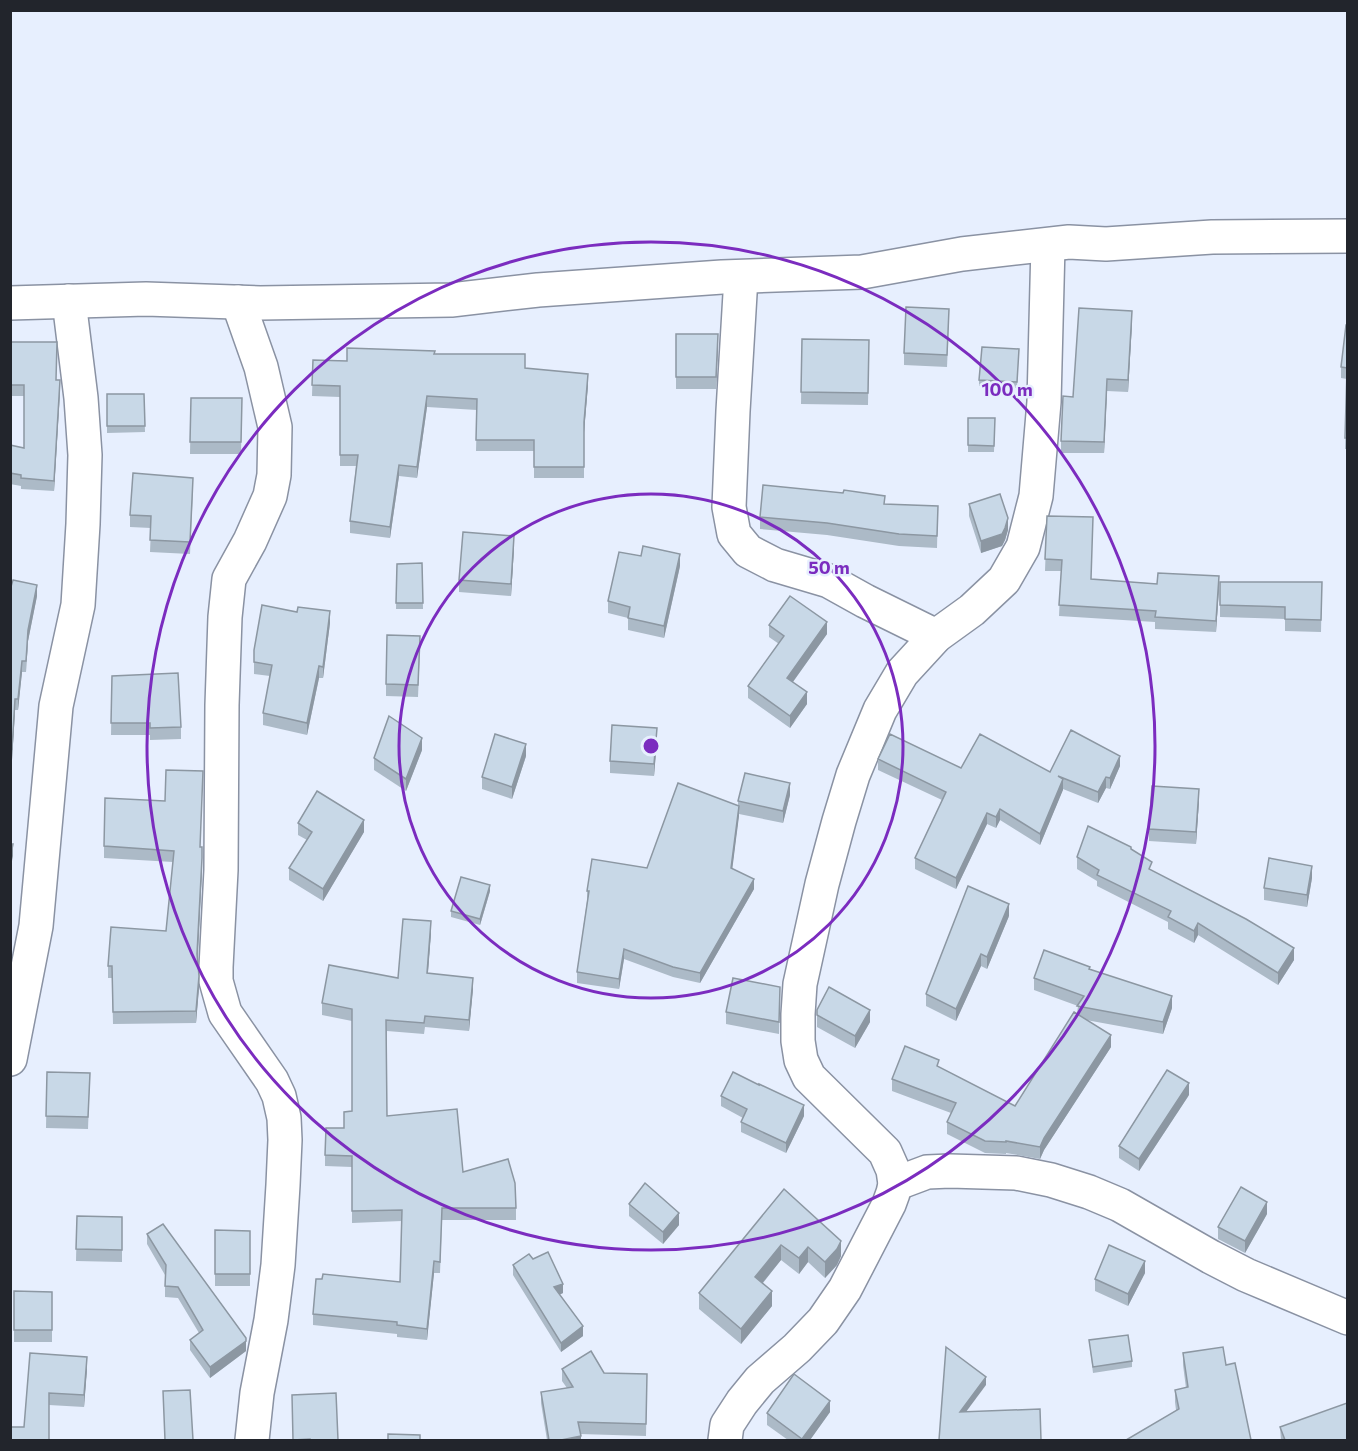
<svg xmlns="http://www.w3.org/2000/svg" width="1358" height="1451" viewBox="0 0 1358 1451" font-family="Commissioner,sans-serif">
  <rect width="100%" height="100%" fill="#e7effe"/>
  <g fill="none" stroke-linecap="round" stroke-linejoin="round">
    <defs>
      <g id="minor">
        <polyline points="741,277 733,411 729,507 734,534 748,551 775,565 829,581 865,601 936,636"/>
        <polyline points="238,302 261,367 275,427 274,475 270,496 250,541 229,579 225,617 222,705 221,870 216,967 216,981 225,1013 272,1081 279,1096 284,1118 285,1140 283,1185 278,1265 271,1320 257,1393 252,1440"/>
        <polyline points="10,303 146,299 260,303 451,300 538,290 722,277 862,272 962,254 1069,242 1106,244 1212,237 1348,236"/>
        <polyline points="10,1059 36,926 56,706 78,605 83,524 85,455 81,398 69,301"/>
        <polyline points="895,1184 927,1172 950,1171 1016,1173 1051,1180 1089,1192 1120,1205 1211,1257 1246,1275 1348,1318"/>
        <polyline points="725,1440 727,1425 742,1402 760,1380 797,1348 823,1321 845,1289 889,1204 893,1193 895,1184 893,1170 885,1152 809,1077 801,1060 798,1041 798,1014 800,984 822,884 839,821 853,775 880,710 902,673 936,636 972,610 1004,580 1023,547 1036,496 1044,402 1048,245"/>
      </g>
    </defs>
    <use href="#minor" stroke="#8a92a3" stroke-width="36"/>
    <use href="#minor" stroke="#fff" stroke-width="33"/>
  </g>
  <g fill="#acbac7">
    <polygon points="949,321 947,367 904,365 904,353"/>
    <polygon points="1132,323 1128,392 1107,391 1104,453 1061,453 1061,441 1073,397"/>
    <polygon points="1347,325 1347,449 1345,449 1347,379 1341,378 1341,367"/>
    <polygon points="676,334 718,346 716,389 676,389"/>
    <polygon points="802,339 869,340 868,405 801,404"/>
    <polygon points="10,342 56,380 60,391 54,491 21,489 21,486 10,484 10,445 24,448 24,396 10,396"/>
    <polygon points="1019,349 1017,388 979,386 979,380"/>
    <polygon points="435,354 525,368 588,385 584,432 584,478 534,478 534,451 476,451 477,410 427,407 417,478 399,476 390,538 350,533 350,521 356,466 340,466 340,397 312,396 313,360 347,361"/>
    <polygon points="107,394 144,394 145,432 107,433"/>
    <polygon points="191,398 242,398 241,454 190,454"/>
    <polygon points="968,418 995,418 994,452 968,452"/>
    <polygon points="193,490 190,554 150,552 151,528 130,527 130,515"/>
    <polygon points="885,504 938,506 937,548 899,546 827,535 760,529 760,517"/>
    <polygon points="969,504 1008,530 1005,540 1002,546 981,553 969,516"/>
    <polygon points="1047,516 1091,579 1219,588 1216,632 1155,629 1155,622 1059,616 1061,571 1045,571"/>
    <polygon points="514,548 511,596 459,592 459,580"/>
    <polygon points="422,563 423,609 396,609 397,564"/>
    <polygon points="680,566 664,638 628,630 628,618 608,613 608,601"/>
    <polygon points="1220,582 1322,582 1321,632 1285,631 1285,619 1220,617"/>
    <polygon points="10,590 37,596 28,641 26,672 22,672 18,710 15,710 12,760 10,760"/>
    <polygon points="330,623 323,678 319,678 307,735 263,725 263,713 270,676 254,674 254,650"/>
    <polygon points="769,625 827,634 793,682 807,704 790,728 748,698 748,686 779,644 769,637"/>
    <polygon points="420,648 418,697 386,696 386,684"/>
    <polygon points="112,676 181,727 181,739 150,740 150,735 111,735"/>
    <polygon points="657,740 654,776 610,773 610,761"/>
    <polygon points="422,750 406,791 374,770 374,758"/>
    <polygon points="526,756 512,799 482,789 482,777"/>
    <polygon points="878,759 961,768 1050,772 1120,766 1110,789 1106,788 1098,803 1063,789 1040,845 1000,820 996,828 987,824 956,889 915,869 915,858 942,800 878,770"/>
    <polygon points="790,795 783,823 739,814 732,869 754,889 700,983 673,977 624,959 619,989 577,983 577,972 587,901 587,891 647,868 738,805 738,801"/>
    <polygon points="1199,801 1196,844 1149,841 1149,829"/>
    <polygon points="298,823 364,832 323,901 289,880 289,868 307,840 298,835"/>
    <polygon points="104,846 202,847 202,869 198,960 199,988 196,1023 113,1024 112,978 108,978 108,966 166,931 173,862 104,858"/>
    <polygon points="1131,849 1152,871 1294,960 1278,985 1198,935 1194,943 1168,929 1168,922 1097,886 1097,881 1077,869 1077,857"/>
    <polygon points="1312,878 1307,907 1264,900 1264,888"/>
    <polygon points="490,891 480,925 451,917 451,911"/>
    <polygon points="1009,916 987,969 981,966 956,1021 926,1006 926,994"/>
    <polygon points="431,933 428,973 473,989 469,1031 425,1027 424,1034 387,1031 387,1116 463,1172 516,1208 516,1220 442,1220 440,1273 434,1273 427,1340 397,1337 397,1334 313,1325 313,1314 400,1282 402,1221 352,1223 352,1167 325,1166 325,1155 344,1128 352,1111 352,1021 322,1015 322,1003 398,978"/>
    <polygon points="1090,969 1172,1008 1163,1034 1086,1020 1111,1047 1044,1150 1040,1159 1006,1153 1006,1154 985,1153 947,1134 947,1122 951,1113 892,1091 892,1079 939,1067 1015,1106 1077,1014 1078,1006 1034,990 1034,978"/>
    <polygon points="780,987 779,1034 726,1024 726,1012"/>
    <polygon points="817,1010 870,1022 855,1048 817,1027"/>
    <polygon points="47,1072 90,1073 88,1129 46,1128"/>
    <polygon points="1189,1095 1139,1171 1119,1158 1119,1146"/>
    <polygon points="721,1096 804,1116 786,1153 741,1132 741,1122 743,1118 721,1106"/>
    <polygon points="784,1189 841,1256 837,1265 825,1278 808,1262 799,1274 781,1260 763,1283 772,1306 741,1344 699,1309 699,1293"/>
    <polygon points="629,1204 679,1225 663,1244 629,1216"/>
    <polygon points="1267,1214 1245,1253 1218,1239 1218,1227"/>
    <polygon points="77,1216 122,1217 122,1262 76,1261"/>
    <polygon points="215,1230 250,1231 250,1286 215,1286"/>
    <polygon points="147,1234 246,1348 246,1351 210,1378 190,1350 190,1340 199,1333 178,1298 165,1297 165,1275 147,1244"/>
    <polygon points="513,1265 563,1293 559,1295 583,1336 561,1352 513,1275"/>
    <polygon points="1145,1273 1128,1306 1095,1291 1095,1279"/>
    <polygon points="14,1291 52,1292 52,1342 14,1342"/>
    <polygon points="1089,1340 1132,1361 1132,1367 1093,1373"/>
    <polygon points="30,1353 87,1369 84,1407 49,1405 24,1427"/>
    <polygon points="1183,1353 1226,1365 1251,1440 1176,1410 1175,1402 1175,1390 1186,1388 1183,1365"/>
    <polygon points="562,1369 604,1373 647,1374 646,1436 580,1434 581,1440 547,1440 541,1403 541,1392 567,1388 562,1381"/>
    <polygon points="830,1412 810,1440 788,1440 767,1425 767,1413"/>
    <polygon points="1280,1427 1347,1440 1281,1440"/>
  </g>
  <g fill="#8c97a2">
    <polygon points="1132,311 1132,323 1128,392 1128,380"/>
    <polygon points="718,334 718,346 716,389 716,377"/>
    <polygon points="588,374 588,385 584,433 584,422"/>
    <polygon points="1107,379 1107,391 1104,453 1104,442"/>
    <polygon points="60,380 60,391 54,491 54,481"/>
    <polygon points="427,396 427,407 417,478 417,467"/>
    <polygon points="399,465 399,476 390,538 390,527"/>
    <polygon points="1008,518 1008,530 1005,540 1002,546 981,553 981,541"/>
    <polygon points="514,536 514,548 511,596 511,584"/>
    <polygon points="680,554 680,566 664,638 664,626"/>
    <polygon points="1219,576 1219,588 1216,632 1216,621"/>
    <polygon points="37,585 37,596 28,641 26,672 28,630"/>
    <polygon points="330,611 330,623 323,678 323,667"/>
    <polygon points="827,622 827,634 787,690 787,678"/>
    <polygon points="22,661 22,672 18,710 18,699"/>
    <polygon points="319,666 319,678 307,735 307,723"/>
    <polygon points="807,692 807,704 790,728 790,716"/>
    <polygon points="15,699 15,710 12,760 12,749"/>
    <polygon points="657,728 657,740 654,776 654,764"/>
    <polygon points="422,738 422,750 406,791 406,779"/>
    <polygon points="526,744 526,756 512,799 512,787"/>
    <polygon points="1120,756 1120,766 1110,789 1110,778"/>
    <polygon points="1106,777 1106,788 1098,803 1098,792"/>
    <polygon points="1063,779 1063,790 1040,845 1040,834"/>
    <polygon points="790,783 790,795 783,823 783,811"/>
    <polygon points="1199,789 1199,801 1196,844 1196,832"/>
    <polygon points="739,806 739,816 731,879 731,868"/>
    <polygon points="1000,809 1000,820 996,828 996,817"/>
    <polygon points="987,813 987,824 956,889 956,878"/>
    <polygon points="364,820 364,832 323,901 323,889"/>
    <polygon points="13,844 13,856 10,871 10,859"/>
    <polygon points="202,858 202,869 197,966 197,954"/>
    <polygon points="1312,866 1312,878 1307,907 1307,895"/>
    <polygon points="754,879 754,889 700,983 700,973"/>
    <polygon points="490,885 490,891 480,925 480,919"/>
    <polygon points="1009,904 1009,916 987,969 987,957"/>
    <polygon points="431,921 431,933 427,984 427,973"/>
    <polygon points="1198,923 1198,935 1194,943 1194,931"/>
    <polygon points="1294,948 1294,960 1278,985 1278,973"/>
    <polygon points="624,949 624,959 619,989 619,979"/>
    <polygon points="981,954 981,966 956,1021 956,1009"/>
    <polygon points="199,976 199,988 196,1023 196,1011"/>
    <polygon points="473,978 473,989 469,1031 469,1020"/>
    <polygon points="1172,996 1172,1008 1163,1034 1163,1022"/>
    <polygon points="870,1010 870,1022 855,1048 855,1036"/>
    <polygon points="1111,1035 1111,1047 1044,1150 1040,1159 1040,1147 1044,1138"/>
    <polygon points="1189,1083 1189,1095 1139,1171 1139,1159"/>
    <polygon points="804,1105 804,1116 786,1153 786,1143"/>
    <polygon points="1267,1202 1267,1214 1245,1253 1245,1241"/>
    <polygon points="679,1213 679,1225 663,1244 663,1232"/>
    <polygon points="841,1241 841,1256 837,1265 825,1278 825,1262"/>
    <polygon points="781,1245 781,1260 755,1292 755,1277"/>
    <polygon points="808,1247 808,1262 799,1274 799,1258"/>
    <polygon points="434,1261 434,1273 427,1340 427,1329"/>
    <polygon points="1145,1261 1145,1273 1128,1306 1128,1294"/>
    <polygon points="563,1284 563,1293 554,1297 554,1287"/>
    <polygon points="772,1291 772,1306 741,1344 741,1329"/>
    <polygon points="583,1326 583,1336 561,1352 561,1343"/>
    <polygon points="246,1338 246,1351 210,1378 210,1367"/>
    <polygon points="87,1357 87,1369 84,1407 84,1395"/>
    <polygon points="986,1377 986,1385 960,1420 960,1412"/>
    <polygon points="830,1401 830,1412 810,1440 802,1440 802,1439"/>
    <polygon points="581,1436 581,1440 561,1440"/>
  </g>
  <g fill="#c8d8e7" stroke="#8c97a2" stroke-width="1.5">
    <polygon points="906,307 949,309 947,355 904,353"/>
    <polygon points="1079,308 1132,311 1128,380 1107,379 1104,442 1061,441 1063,396 1073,397"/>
    <polygon points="1346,325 1347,325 1347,438 1345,438 1347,368 1341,367"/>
    <polygon points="676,334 718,334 716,377 676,377"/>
    <polygon points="802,339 869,340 868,393 801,392"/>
    <polygon points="10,342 57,342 56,380 60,380 54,481 21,478 21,475 10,473 10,445 24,448 24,385 10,385"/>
    <polygon points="982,347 1019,349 1017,382 979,380"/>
    <polygon points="347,348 435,351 434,354 525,354 525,368 588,374 584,422 584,467 534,467 534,440 476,440 477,399 427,396 417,467 399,465 390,527 350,521 358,455 340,455 340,386 312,385 313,360 347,361"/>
    <polygon points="107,394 144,394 145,426 107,426"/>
    <polygon points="191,398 242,398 241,442 190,442"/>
    <polygon points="968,418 995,418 994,446 968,445"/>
    <polygon points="133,473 193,478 190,542 150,540 151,516 130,515"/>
    <polygon points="763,485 843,493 844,490 885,496 884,504 938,506 937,536 899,534 827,523 760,517"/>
    <polygon points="1000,494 1008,518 1005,528 1002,534 981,541 969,504"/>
    <polygon points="1047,516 1093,517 1091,579 1157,584 1158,573 1219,576 1216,621 1155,617 1156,611 1059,605 1062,560 1045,559"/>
    <polygon points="463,532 514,536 511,584 459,580"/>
    <polygon points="643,546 680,554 664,626 628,618 630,607 608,601 619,552 641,556"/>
    <polygon points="422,563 423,603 396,603 397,564"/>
    <polygon points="13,580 37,585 28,630 26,661 22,661 18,699 15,699 12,749 10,748 10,590"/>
    <polygon points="1220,582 1322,582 1321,620 1285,619 1285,607 1220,605"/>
    <polygon points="790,596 827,622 787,678 807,692 790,716 748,686 784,636 769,625"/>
    <polygon points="262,605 297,612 298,607 330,611 323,667 319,666 307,723 263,713 272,665 254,662 254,650"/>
    <polygon points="387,635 420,636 418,685 386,684"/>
    <polygon points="178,673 181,727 150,728 150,723 111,723 112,676"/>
    <polygon points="389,716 422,738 406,779 374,758"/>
    <polygon points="612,725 657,728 654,764 610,761"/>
    <polygon points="1071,730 1120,756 1110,778 1106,777 1098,792 1058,776 1063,779 1040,834 1000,809 996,817 987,813 956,878 915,858 946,792 878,759 890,734 961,768 980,734 1050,772"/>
    <polygon points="495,734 526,744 512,787 482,777"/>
    <polygon points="166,770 203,771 200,847 202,847 202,858 197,954 199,976 196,1011 113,1012 112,966 108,966 111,927 166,931 174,851 104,846 105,798 165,801"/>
    <polygon points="745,773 790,783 783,811 738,801"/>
    <polygon points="678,783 739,806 731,868 754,879 700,973 673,967 624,949 619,979 577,972 589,891 587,891 592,859 647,868"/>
    <polygon points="1152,786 1199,789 1196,832 1149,829"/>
    <polygon points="317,791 364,820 323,889 289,868 312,832 298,823"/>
    <polygon points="1088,826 1131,847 1131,849 1152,862 1149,869 1246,919 1294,948 1278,973 1198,923 1194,931 1168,917 1171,911 1097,875 1099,870 1077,857"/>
    <polygon points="10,844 13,844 10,859"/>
    <polygon points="1269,858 1312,866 1307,895 1264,888"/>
    <polygon points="461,877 490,885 480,919 451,911"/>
    <polygon points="968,886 1009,904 987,957 981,954 956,1009 926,994"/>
    <polygon points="403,919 431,921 427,973 473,978 469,1020 425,1016 424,1023 386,1020 387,1116 457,1109 463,1172 508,1159 515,1183 516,1208 442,1208 440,1262 434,1261 427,1329 397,1325 397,1322 313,1314 316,1279 322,1279 323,1274 400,1282 402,1210 352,1211 352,1156 325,1155 326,1128 344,1128 344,1112 352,1111 352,1009 322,1003 329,965 398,978"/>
    <polygon points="1044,950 1090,967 1089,969 1172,996 1163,1022 1077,1006 1084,996 1034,978"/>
    <polygon points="733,978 780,987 779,1022 726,1012"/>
    <polygon points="829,987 870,1010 855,1036 817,1015 817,1010"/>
    <polygon points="1074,1012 1111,1035 1044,1138 1040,1147 1006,1141 1006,1142 985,1141 947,1122 956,1103 892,1079 905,1046 939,1060 937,1066 1015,1106"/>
    <polygon points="1167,1070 1189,1083 1139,1159 1119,1146"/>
    <polygon points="47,1072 90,1073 88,1117 46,1116"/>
    <polygon points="733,1072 759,1085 759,1084 804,1105 786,1143 741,1122 747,1109 721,1096"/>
    <polygon points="645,1183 679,1213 663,1232 629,1204"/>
    <polygon points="1241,1187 1267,1202 1245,1241 1218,1227"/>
    <polygon points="784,1189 841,1241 837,1249 825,1262 808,1247 799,1258 781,1245 755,1277 772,1291 741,1329 699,1293"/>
    <polygon points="77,1216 122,1217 122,1250 76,1249"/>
    <polygon points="163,1224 246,1338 246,1341 210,1367 190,1340 203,1330 178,1287 165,1286 166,1265 147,1234"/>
    <polygon points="215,1230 250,1231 250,1274 215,1274"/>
    <polygon points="1109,1245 1145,1261 1128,1294 1095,1279"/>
    <polygon points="548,1252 563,1284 554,1287 583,1326 561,1343 513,1265 529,1254 533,1259"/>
    <polygon points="14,1291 52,1292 52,1330 14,1330"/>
    <polygon points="1128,1335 1132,1361 1093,1367 1089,1340"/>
    <polygon points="946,1347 986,1377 960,1412 1040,1409 1041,1440 939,1440"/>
    <polygon points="1223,1347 1226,1365 1235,1363 1251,1440 1126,1440 1179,1409 1175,1390 1188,1387 1183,1353"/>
    <polygon points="591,1351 604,1373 647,1374 646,1424 578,1422 581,1436 561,1440 549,1440 541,1392 573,1387 562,1369"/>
    <polygon points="30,1353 87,1357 84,1395 49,1393 49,1440 10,1440 10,1427 24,1427"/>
    <polygon points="794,1374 830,1401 802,1439 767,1413"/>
    <polygon points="190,1390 193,1440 165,1440 163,1391"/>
    <polygon points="336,1393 338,1440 310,1440 310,1439 293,1440 292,1395"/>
    <polygon points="1347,1403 1347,1440 1285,1440 1280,1427"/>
    <polygon points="388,1434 420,1435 420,1440 388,1440"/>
  </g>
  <g fill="none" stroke="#7b2cbf" stroke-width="3">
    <circle cx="651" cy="746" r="252"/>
    <circle cx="651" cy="746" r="504"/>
  </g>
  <circle cx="651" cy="746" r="9" fill="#7b2cbf" stroke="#e7effe" stroke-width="3"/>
  <g font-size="18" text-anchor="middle" font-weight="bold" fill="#7b2cbf" stroke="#e7effe" stroke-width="5" stroke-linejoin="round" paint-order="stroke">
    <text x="1007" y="396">100 m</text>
    <text x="829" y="574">50 m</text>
  </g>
  <rect width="1358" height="1451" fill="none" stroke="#22252c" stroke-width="24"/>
</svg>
